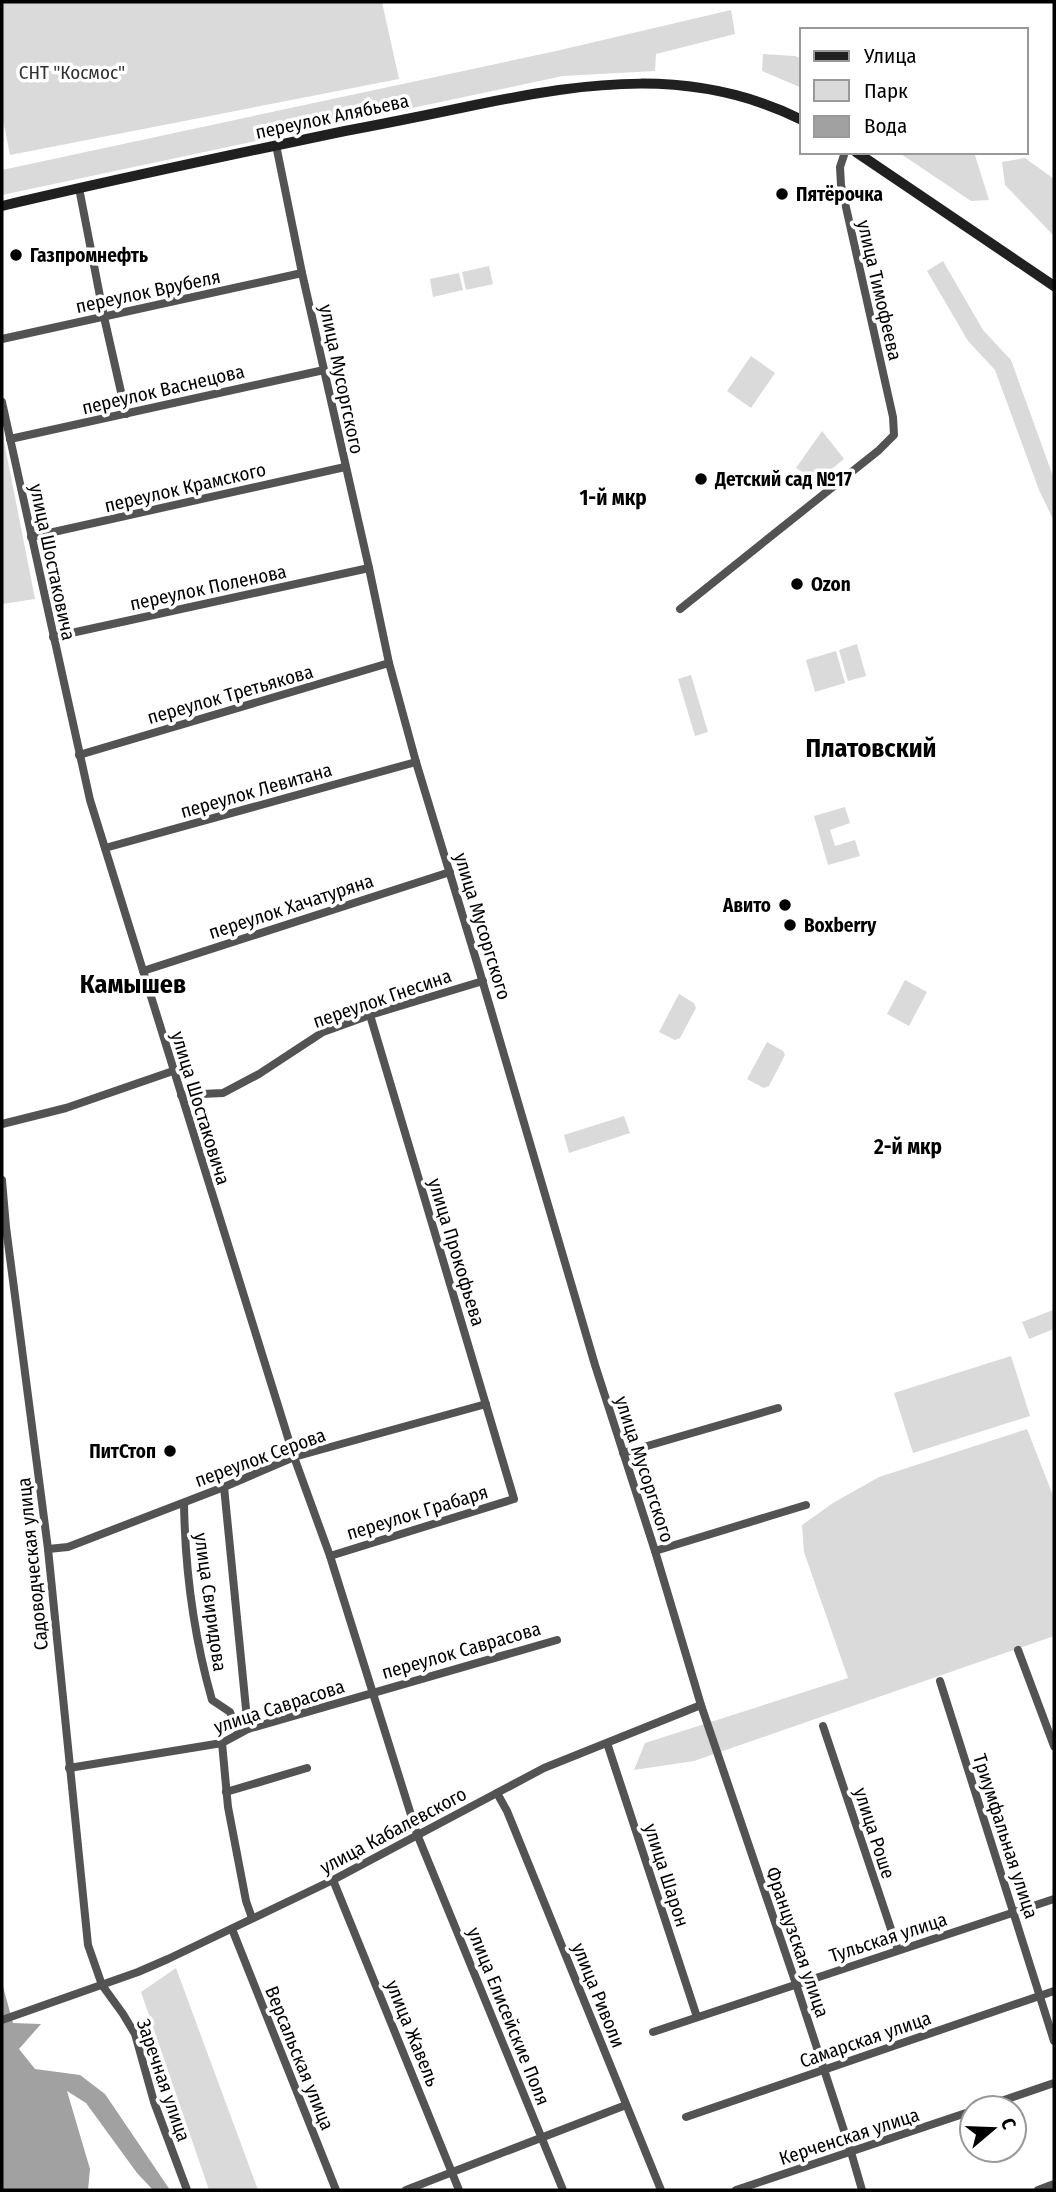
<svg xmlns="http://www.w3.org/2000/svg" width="1056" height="2192" viewBox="0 0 1056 2192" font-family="'Fira Sans Condensed',sans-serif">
  <rect width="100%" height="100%" fill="#fff"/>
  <g fill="#dadada">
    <polygon points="2,2 382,2 399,79 10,155 2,115"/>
    <polygon points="731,10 735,34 656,54 655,71 563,76 2,195 2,170 556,51"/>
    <polygon points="763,54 795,56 802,59 802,88 762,71"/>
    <polygon points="898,152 974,152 989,200 971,201"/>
    <polygon points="1025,158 1054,179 1054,236 1005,185 1002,162"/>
    <polygon points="943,261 983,330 1011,360 1054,479 1054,521 1039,490 995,370 968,341 927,271"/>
    <polygon points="489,266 493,284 466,290 462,272"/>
    <polygon points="459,273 463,290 433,297 430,279"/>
    <polygon points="751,356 775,373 751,408 727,391"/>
    <polygon points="2,431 35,599 2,604"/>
    <polygon points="822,431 844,459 817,481 796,468"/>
    <polygon points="857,644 866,676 848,681 839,650"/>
    <polygon points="836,651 845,683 815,692 806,660"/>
    <polygon points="691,675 708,732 695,736 678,679"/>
    <polygon points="845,807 850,823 830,830 835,846 855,840 860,856 828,865 814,816"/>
    <polygon points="905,980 927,992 909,1026 887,1014"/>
    <polygon points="679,994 694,1003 696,1008 680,1038 675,1040 659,1032"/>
    <polygon points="767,1042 783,1051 785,1055 769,1086 764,1088 747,1079"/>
    <polygon points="624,1116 630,1133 569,1153 564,1135"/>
    <polygon points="1053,1310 1054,1329 1029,1339 1022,1322"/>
    <polygon points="1011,1356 1030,1416 913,1453 894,1393"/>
    <polygon points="1027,1429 1054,1498 1054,1636 694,1761 634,1770 645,1743 848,1678 804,1552 802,1525 833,1503 879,1477"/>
    <polygon points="176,1968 258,2190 209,2190 141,1992"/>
  </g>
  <polygon fill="#a1a1a1" points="2,1983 13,2023 41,2024 19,2049 35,2069 80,2075 105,2094 170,2190 152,2189 137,2173 86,2103 67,2091 90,2169 88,2190 2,2190"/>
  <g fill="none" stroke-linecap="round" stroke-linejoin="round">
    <g stroke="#535353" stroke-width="8">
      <polyline points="276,145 302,273 369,568 389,663 416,762 478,966 595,1365 655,1551 701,1705 796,1984 851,2152 862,2190"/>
      <polyline points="79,188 104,317 126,414"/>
      <polyline points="2,339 302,273"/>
      <polyline points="2,402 90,800 294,1457 330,1556 417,1834 563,2190"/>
      <polyline points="10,439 324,370"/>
      <polyline points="31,537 345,467"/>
      <polyline points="680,609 879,450 894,435 893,417 841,185 840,167 845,152"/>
      <polyline points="53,637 369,568"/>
      <polyline points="79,755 389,663"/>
      <polyline points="105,848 416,762"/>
      <polyline points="143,971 450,872"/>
      <polyline points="181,1095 223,1093 259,1074 323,1032 370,1015 483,981"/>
      <polyline points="2,1124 66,1108 173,1071"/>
      <polyline points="2,1180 6,1227 48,1549 88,1945 102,1985 123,2014 135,2034 154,2102 187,2190"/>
      <polyline points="623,1453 778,1408"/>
      <polyline points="224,1487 248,1729"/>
      <path d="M 184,1503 C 185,1568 194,1637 212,1700 L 230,1712 L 238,1734"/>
      <polyline points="48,1549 68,1547 224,1487 294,1457 486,1404"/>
      <polyline points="655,1551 806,1505"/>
      <polyline points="330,1556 514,1499 370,1015"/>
      <polyline points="1018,1650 1054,1746"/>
      <polyline points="940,1681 1054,2041"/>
      <polyline points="823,1726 898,1950"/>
      <polyline points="222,1743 228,1807 246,1901 252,1918"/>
      <polyline points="607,1743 697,2017"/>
      <polyline points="69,1768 222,1743 248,1729 557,1640"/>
      <polyline points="226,1792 307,1768"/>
      <polyline points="497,1793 507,1811 661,2190"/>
      <polyline points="333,1880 459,2190"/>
      <polyline points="232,1929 336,2190"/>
      <polyline points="2,2020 138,1972 168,1959 333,1880 544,1768 701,1705"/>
      <polyline points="653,2032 1054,1899"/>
      <polyline points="981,2108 1054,2083"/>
      <polyline points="686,2117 1054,1991"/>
      <polyline points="406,2190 626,2105"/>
      <polyline points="736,2190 972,2111"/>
      <polyline points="1038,2190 1054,2184"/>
    </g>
    <g stroke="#202020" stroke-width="10">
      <polyline points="856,152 1054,286"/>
      <path d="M 2,206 C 116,179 230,155 345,131 C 388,123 432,114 475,105 C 589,82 694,66 802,120"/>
    </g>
  </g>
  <g fill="#000" stroke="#fff" stroke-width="2.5">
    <circle cx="782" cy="194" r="7"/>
    <circle cx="16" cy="255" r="7"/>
    <circle cx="701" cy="479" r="7"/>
    <circle cx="797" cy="584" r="7"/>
    <circle cx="785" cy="905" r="7"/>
    <circle cx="790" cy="925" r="7"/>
    <circle cx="170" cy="1451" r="7"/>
  </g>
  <g text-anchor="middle" stroke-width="7" stroke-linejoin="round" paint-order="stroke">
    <g font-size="19" fill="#313131" stroke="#fff">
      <text x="72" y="79">СНТ "Космос"</text>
    </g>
    <g font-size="19" fill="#000" stroke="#fff">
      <text transform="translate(332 116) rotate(-12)" y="7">переулок Алябьева</text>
      <text transform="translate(880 290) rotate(77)" y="7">улица Тимофеева</text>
      <text transform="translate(148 291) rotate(-12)" y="7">переулок Врубеля</text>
      <text transform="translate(342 379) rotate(78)" y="7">улица Мусоргского</text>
      <text transform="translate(163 389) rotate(-13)" y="7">переулок Васнецова</text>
      <text transform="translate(185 487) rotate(-13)" y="7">переулок Крамского</text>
      <text transform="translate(53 562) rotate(78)" y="7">улица Шостаковича</text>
      <text transform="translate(208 587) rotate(-12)" y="7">переулок Поленова</text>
      <text transform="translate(230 694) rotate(-16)" y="7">переулок Третьякова</text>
      <text transform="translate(256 790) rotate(-16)" y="7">переулок Левитана</text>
      <text transform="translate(291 906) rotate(-18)" y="7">переулок Хачатуряна</text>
      <text transform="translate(483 926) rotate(73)" y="7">улица Мусоргского</text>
      <text transform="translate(382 998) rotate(-19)" y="7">переулок Гнесина</text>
      <text transform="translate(201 1108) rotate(73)" y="7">улица Шостаковича</text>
      <text transform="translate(457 1252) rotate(73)" y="7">улица Прокофьева</text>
      <text transform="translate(260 1457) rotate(-20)" y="7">переулок Серова</text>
      <text transform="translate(645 1469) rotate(72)" y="7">улица Мусоргского</text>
      <text transform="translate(417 1512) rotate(-17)" y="7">переулок Грабаря</text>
      <text transform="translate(32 1564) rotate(-96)" y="7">Садоводческая улица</text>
      <text transform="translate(211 1602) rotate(82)" y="7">улица Свиридова</text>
      <text transform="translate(461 1650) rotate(-16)" y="7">переулок Саврасова</text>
      <text transform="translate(279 1706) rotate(-18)" y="7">улица Саврасова</text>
      <text transform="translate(393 1830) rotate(-28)" y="7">улица Кабалевского</text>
      <text transform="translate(875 1833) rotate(72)" y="7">улица Роше</text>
      <text transform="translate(1006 1836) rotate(72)" y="7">Триумфальная улица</text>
      <text transform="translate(667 1875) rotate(72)" y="7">улица Шарон</text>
      <text transform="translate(888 1937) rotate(-18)" y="7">Тульская улица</text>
      <text transform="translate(798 1942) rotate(71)" y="7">Французская улица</text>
      <text transform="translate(599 1995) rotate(68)" y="7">улица Риволи</text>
      <text transform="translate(509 2016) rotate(68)" y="7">улица Елисейские Поля</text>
      <text transform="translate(413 2033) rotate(68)" y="7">улица Жавель</text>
      <text transform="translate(865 2039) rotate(-19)" y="7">Самарская улица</text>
      <text transform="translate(300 2058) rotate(68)" y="7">Версальская улица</text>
      <text transform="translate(164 2080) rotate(71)" y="7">Заречная улица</text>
      <text transform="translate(849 2136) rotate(-18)" y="7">Керченская улица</text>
    </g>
    <g font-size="19" font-weight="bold" fill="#000" stroke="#fff" text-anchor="start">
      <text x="796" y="201">Пятёрочка</text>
      <text x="30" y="262">Газпромнефть</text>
      <text x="715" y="486">Детский сад №17</text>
      <text x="811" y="591">Ozon</text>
      <text x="771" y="912" text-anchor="end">Авито</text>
      <text x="804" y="932">Boxberry</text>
      <text x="156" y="1458" text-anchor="end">ПитСтоп</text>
    </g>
    <g font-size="21" font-weight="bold" fill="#000" stroke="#fff">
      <text x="613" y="505">1-й мкр</text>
      <text x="908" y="1154">2-й мкр</text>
    </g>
    <g font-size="26" font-weight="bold" fill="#000" stroke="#fff">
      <text x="871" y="757">Платовский</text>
      <text x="133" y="993">Камышев</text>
    </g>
  </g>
  <rect width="1056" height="2192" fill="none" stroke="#000000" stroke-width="7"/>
  <rect x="800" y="28" width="228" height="126" fill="#ffffff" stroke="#999999" stroke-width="2"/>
  <rect x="814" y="51" width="35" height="10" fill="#202020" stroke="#999999" stroke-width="2"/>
  <text x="864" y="63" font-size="21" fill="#000000">Улица</text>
  <rect x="814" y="80" width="35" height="21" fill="#dadada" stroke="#999999" stroke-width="2"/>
  <text x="864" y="98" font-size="21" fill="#000000">Парк</text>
  <rect x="814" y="116" width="35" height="21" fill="#a1a1a1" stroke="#999999" stroke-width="2"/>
  <text x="864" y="133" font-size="21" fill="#000000">Вода</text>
  <g transform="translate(993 2129) rotate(71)"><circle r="33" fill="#ffffff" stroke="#999999" stroke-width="2"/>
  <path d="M0-5L12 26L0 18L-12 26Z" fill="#000000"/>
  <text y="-10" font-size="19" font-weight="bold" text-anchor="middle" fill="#000000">С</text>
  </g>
</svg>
